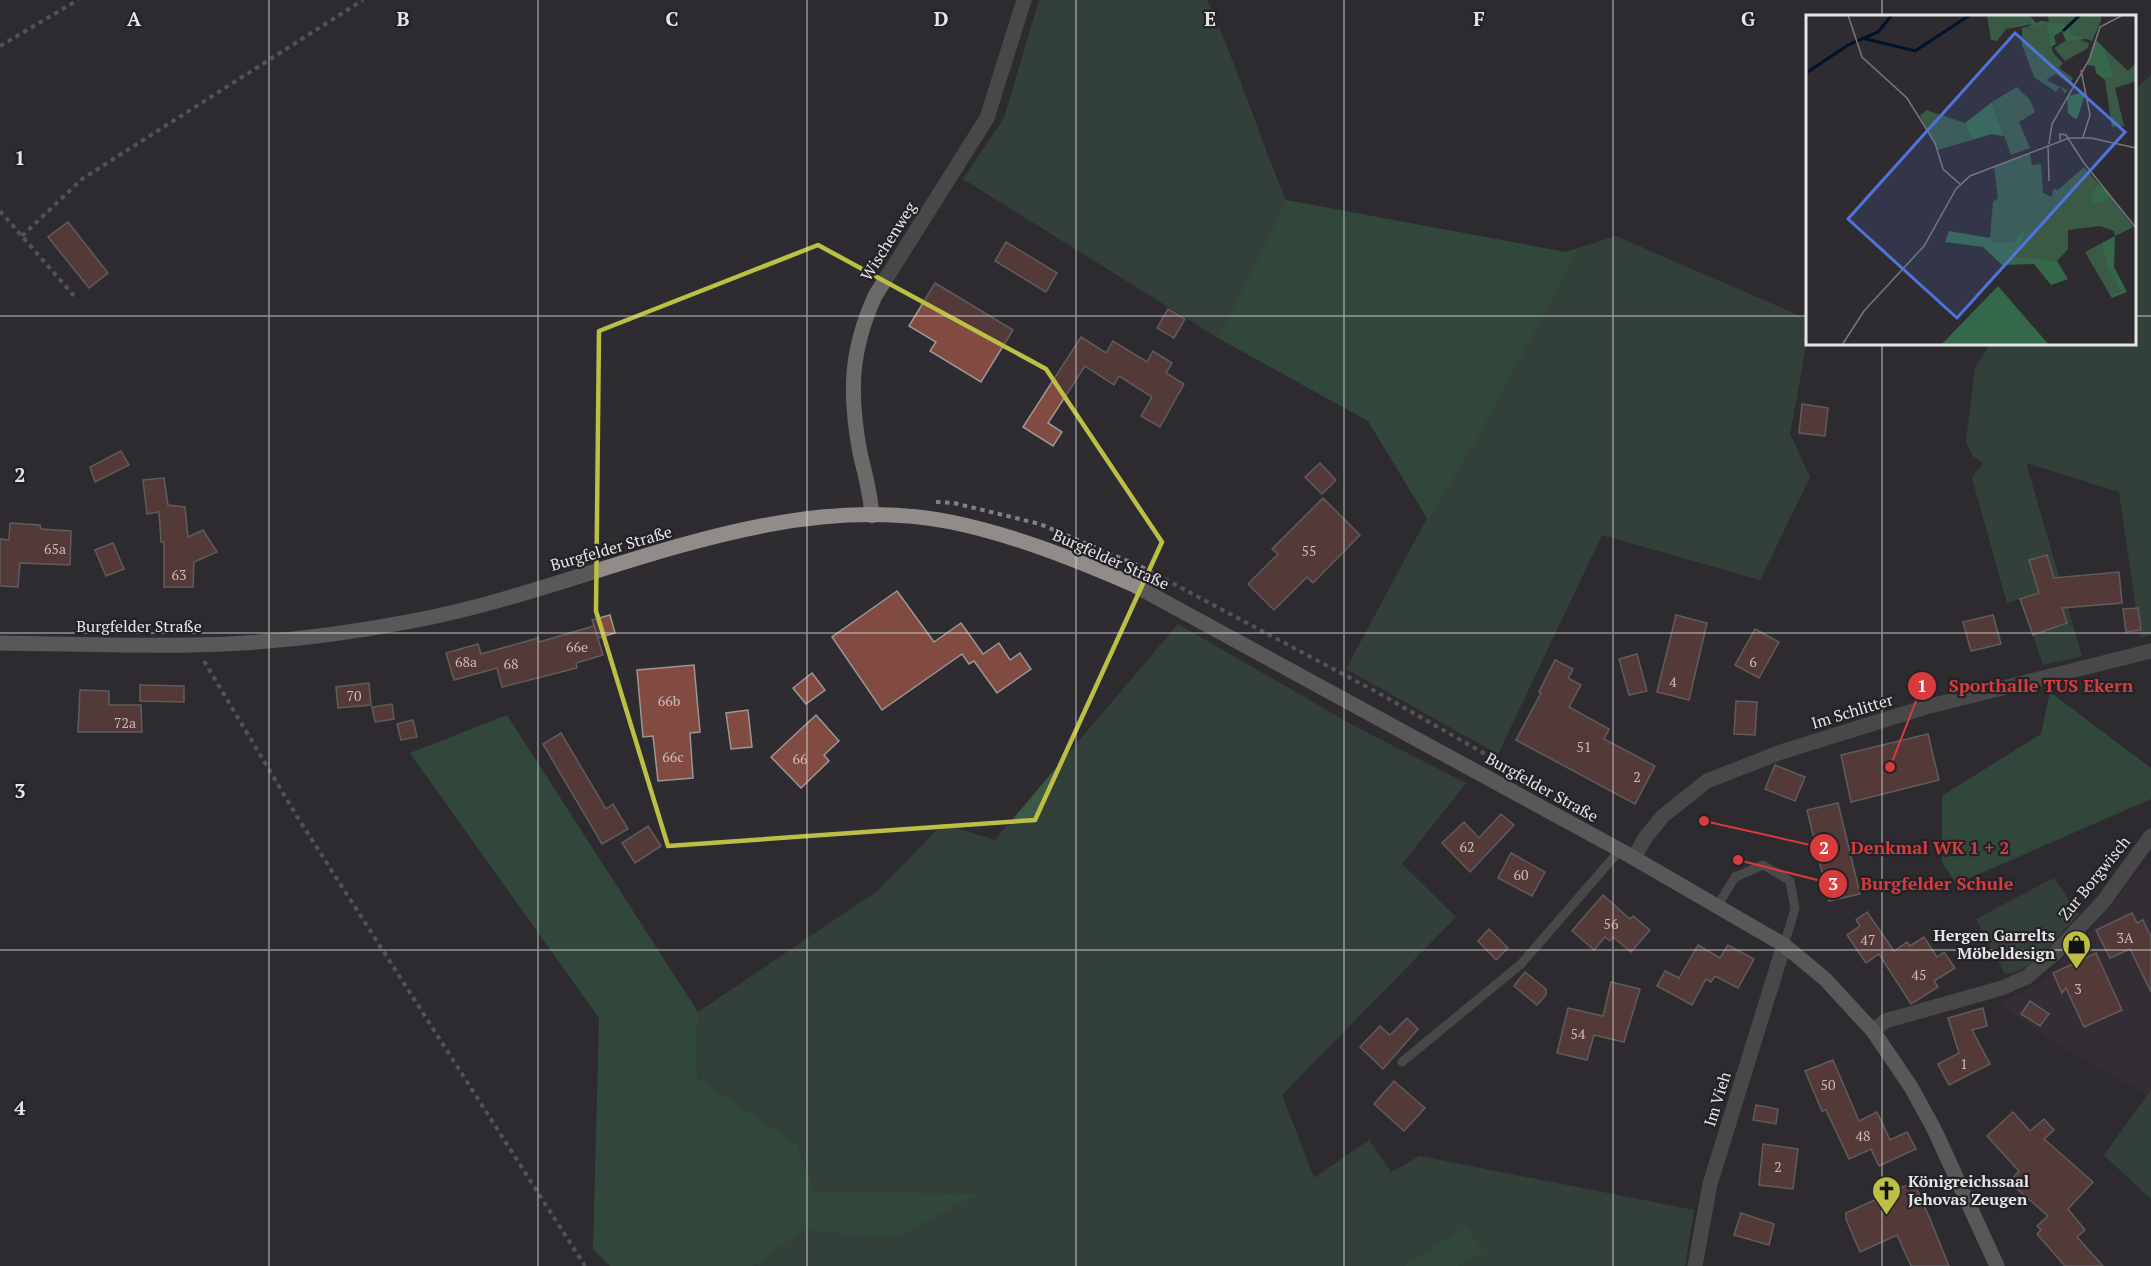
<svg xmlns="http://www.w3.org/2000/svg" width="2151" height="1266" viewBox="0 0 2151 1266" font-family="'PT Serif',serif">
  <rect width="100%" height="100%" fill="#2e2c30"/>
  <polygon fill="#3e2f3c" points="2146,863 2151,867 2151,1090 2148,1095 2061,1047 2000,1004 2039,983 2088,932"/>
  <g fill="#3a5a46">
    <path d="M 1039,0 L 1207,0 C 1237,65 1258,134 1286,200 L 1218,338 L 963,179 L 1004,118 Z"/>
    <polygon points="2151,75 2151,635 2140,637 2119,492 2026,463 2082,656 2043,665 2033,635 2067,622 2055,587 2007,603 1972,478 1983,463 1973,456 1966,442 1975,368 1990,344 2134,344 2135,89"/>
    <polygon points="1616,236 1807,319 1807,341 1790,434 1810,477 1760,580 1602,535 1498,754 1346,669 1425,522 1482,430 1581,247"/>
    <polygon points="1178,624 1354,726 1466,783 1402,864 1456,917 1282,1095 1314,1178 1369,1140 1391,1172 1420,1156 1694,1210 1685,1266 1459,1266 1484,1252 1466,1226 1404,1266 753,1266 804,1231 896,1236 979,1193 814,1191 797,1144 697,1078 698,1012 876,892 943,824 995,840"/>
    <path d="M 2054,878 L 2079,914 C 2059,934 2034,972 2005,974 L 1976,919 Z"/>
    <polygon points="2151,1090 2151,1199 2104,1155"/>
  </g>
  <g fill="#35684a">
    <polygon points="1286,200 1566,252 1581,247 1482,430 1428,520 1368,421 1218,338"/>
    <polygon points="2050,692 2151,768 2151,799 1956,884 1942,862 1942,796 2041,734"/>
    <polygon points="507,715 698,1012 697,1078 797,1144 814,1191 980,1193 896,1237 804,1231 753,1266 610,1266 593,1249 599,1018 410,753"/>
    <polygon points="1466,1226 1484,1252 1459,1266 1404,1266"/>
  </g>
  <g fill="#814b42" stroke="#9c9695" stroke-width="1.5">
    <polygon points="68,222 108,273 89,288 48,237"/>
    <polygon points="1006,242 1057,273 1046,292 995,261"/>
    <polygon points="935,283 1013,330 981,382 930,351 936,342 909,326"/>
    <polygon points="1168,309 1185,319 1174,338 1157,328"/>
    <polygon points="1081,337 1106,353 1113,341 1147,362 1153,351 1172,363 1166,373 1184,384 1160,427 1141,416 1152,397 1119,376 1114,385 1085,366 1048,423 1062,432 1053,446 1023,427"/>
    <polygon points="1802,404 1828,408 1825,436 1799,433"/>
    <polygon points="121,451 129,465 95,482 90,467"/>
    <polygon points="1320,463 1336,480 1322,494 1305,477"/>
    <polygon points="164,478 168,505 185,507 188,537 203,530 217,552 194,562 193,587 164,587 164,542 161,542 159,512 147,514 143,480"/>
    <polygon points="1323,498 1360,535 1313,583 1307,577 1274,610 1248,584 1278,554 1272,549"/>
    <polygon points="10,523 40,525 41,529 71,531 70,565 20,563 18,587 0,586 0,539 9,540"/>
    <polygon points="113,543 124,569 106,576 95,550"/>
    <polygon points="2047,555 2054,578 2119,572 2122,603 2062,608 2067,623 2033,635 2020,599 2039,593 2029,560"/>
    <polygon points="897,591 934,642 961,623 983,654 999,643 1010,660 1020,653 1031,669 997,693 974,661 969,664 962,654 882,710 832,637"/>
    <polygon points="2138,608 2141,630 2126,632 2123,609"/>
    <polygon points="610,615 615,633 598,638 592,620"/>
    <polygon points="1676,615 1707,623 1689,700 1657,692"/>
    <polygon points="1993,615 2001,644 1971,651 1963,622"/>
    <polygon points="594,626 603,655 576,663 577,668 502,687 497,668 454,680 446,653 478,644 481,654 538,638 539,642"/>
    <polygon points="1755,629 1779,642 1759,678 1735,665"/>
    <polygon points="1637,654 1647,691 1629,695 1619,659"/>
    <polygon points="1555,660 1573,669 1568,678 1581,685 1569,707 1609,729 1604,739 1655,766 1635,804 1516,740 1541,693 1539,692"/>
    <polygon points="694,665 700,732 690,733 693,778 658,781 653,736 643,737 637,670"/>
    <polygon points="812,673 825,690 806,704 793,688"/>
    <polygon points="369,683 371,705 338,708 336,687"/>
    <polygon points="140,685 184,686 184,702 140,701"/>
    <polygon points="80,690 109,691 109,705 141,705 142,732 78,732"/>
    <polygon points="1736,701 1757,702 1755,735 1734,734"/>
    <polygon points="392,704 394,719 375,722 372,707"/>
    <polygon points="748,710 752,747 731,749 726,713"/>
    <polygon points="816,715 839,741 824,755 829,761 801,788 771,757"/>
    <polygon points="413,720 417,737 401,740 397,724"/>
    <polygon points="561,733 606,809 613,804 628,829 602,844 543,744"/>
    <polygon points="1928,734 1939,780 1851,802 1841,755"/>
    <polygon points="1775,765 1805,777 1795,801 1765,789"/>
    <polygon points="1838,803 1860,894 1829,901 1807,810"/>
    <polygon points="1501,814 1514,825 1470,872 1442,843 1464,822 1479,838"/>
    <polygon points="648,826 661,846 635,863 622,843"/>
    <polygon points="1511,853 1545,872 1532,896 1498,878"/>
    <polygon points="1603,895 1630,919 1633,916 1650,930 1631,952 1613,937 1610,941 1605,937 1594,950 1572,931"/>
    <polygon points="1867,912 1894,951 1907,942 1910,946 1924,937 1937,957 1944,952 1955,968 1934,981 1938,987 1911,1004 1879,954 1866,963 1847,935 1860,926 1856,920"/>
    <polygon points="2132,913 2137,923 2143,920 2151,937 2151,992 2130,949 2110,958 2096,930"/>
    <polygon points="1489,929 1508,948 1496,960 1478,941"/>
    <polygon points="1698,945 1720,958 1728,945 1754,959 1738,988 1715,976 1711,982 1706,979 1692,1005 1657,986 1665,971 1679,978"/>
    <polygon points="2096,953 2122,1010 2084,1027 2066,988 2062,993 2053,973"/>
    <polygon points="1525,972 1546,989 1546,995 1537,1005 1514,986"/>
    <polygon points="1611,982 1640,989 1624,1042 1594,1035 1587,1060 1557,1053 1568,1008 1603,1016"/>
    <polygon points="2030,1001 2049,1014 2040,1026 2021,1014"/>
    <polygon points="1983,1008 1987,1026 1972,1030 1990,1064 1949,1085 1938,1064 1959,1053 1948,1018"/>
    <polygon points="1407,1018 1418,1029 1383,1069 1360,1047 1380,1026 1390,1035"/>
    <polygon points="1833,1060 1859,1121 1877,1112 1890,1140 1907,1132 1916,1149 1879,1166 1871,1149 1849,1159 1826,1110 1822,1111 1805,1071"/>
    <polygon points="1394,1081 1425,1108 1404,1131 1374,1104"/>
    <polygon points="1756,1105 1778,1109 1776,1124 1753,1120"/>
    <polygon points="2013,1112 2030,1131 2044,1119 2054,1130 2044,1139 2093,1182 2068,1209 2085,1230 2077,1237 2103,1266 2065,1266 2037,1234 2041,1230 2037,1226 2048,1216 2009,1182 2019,1171 1987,1136"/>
    <polygon points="1763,1144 1798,1149 1793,1189 1759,1185"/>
    <polygon points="1914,1182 1930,1219 1949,1266 1911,1266 1897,1235 1860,1252 1846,1219 1846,1213"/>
    <polygon points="1741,1213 1774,1224 1769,1245 1734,1235"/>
  </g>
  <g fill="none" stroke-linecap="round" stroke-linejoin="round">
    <g stroke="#818083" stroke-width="4" stroke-dasharray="4.5 4.5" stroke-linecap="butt">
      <polyline points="0,46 78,0"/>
      <polyline points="0,211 75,297"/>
      <polyline points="22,236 82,179 363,0"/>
      <polyline points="936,502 954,503 1040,524 1142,567 1384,696 1511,769"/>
      <polyline points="204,661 298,818 585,1266"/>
    </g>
    <g stroke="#6c6a69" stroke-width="9">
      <polyline points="1718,905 1735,877 1763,865 1790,881 1795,909 1784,945"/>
      <polyline points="1402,1062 1521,964 1620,850"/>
    </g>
    <g stroke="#6c6a69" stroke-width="15">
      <path d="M 872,516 C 871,495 865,474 860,453 C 849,394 850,351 875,296 L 987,118 L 1024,0"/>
      <polyline points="1634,858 1645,838 1663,816 1707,781 1781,752 1926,707 2151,651"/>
      <polyline points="1873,1031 1885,1021 2002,988 2027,977 2056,952 2103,902 2151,836"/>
      <polyline points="1695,1266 1710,1184 1784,945"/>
    </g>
    <path stroke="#8f8c8a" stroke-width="15" d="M 0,643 C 64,644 128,646 192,645 C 266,644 340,635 412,621 C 588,589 768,486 951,522 C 1014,535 1074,559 1132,584 L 1620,850 L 1784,945 L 1825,979 L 1873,1031 L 1911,1087 L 1934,1129 L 1997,1266"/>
  </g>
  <path d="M0 0H2151V1266H0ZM 818,245 L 1046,369 L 1162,542 L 1035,820 L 668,846 L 596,611 L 599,331 Z" fill="#2e2c30" fill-opacity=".55" fill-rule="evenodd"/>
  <path fill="none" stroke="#bcbf44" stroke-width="4.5" stroke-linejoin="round" d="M 818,245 L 1046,369 L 1162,542 L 1035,820 L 668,846 L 596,611 L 599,331 Z"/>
  <path fill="none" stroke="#e6e5e8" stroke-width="1.5" stroke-opacity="0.55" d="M 269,0 L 269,1266M 538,0 L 538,1266M 807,0 L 807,1266M 1076,0 L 1076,1266M 1344,0 L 1344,1266M 1613,0 L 1613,1266M 1882,0 L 1882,16M 0,316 L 1808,316M 2134,316 L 2151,316M 1882,344 L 1882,1266M 0,633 L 2151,633M 0,950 L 2151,950"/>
  <defs>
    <symbol id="shop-pin" viewBox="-11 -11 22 30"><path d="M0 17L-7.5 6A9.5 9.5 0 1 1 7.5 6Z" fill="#bcbf44" stroke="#242226"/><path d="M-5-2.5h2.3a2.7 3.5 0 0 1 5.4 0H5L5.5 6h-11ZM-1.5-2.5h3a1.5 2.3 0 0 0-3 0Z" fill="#111"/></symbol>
    <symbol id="church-pin" viewBox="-11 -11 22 30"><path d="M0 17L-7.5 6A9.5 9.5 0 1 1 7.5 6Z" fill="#bcbf44" stroke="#242226"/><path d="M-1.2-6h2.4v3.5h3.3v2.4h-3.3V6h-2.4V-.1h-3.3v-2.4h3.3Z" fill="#111"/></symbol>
  </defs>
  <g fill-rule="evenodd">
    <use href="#shop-pin" x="2060" y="928" width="33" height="45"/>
    <use href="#church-pin" x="1870" y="1174" width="33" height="45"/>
  </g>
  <g text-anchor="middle" stroke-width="4.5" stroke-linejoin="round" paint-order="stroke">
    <g font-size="14" fill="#cdbebe">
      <text x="55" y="554">65a</text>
      <text x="1309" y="556">55</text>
      <text x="179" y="580">63</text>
      <text x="577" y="652">66e</text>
      <text x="466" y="667">68a</text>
      <text x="1753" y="667">6</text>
      <text x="511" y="669">68</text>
      <text x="1673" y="687">4</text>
      <text x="354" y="701">70</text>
      <text x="669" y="706">66b</text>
      <text x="125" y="728">72a</text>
      <text x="1584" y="752">51</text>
      <text x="673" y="762">66c</text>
      <text x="800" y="764">66</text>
      <text x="1637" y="782">2</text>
      <text x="1467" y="852">62</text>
      <text x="1521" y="880">60</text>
      <text x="1611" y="929">56</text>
      <text x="2125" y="943">3A</text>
      <text x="1868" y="945">47</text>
      <text x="1919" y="980">45</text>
      <text x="2078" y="994">3</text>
      <text x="1578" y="1039">54</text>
      <text x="1964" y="1069">1</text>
      <text x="1828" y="1090">50</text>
      <text x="1863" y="1141">48</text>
      <text x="1778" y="1172">2</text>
    </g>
    <g font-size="16" fill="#e6e5e8" stroke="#242226">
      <text transform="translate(888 241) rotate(-58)" y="6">Wischenweg</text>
      <text transform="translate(611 548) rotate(-16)" y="6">Burgfelder Straße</text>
      <text transform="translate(1111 559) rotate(24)" y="6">Burgfelder Straße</text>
      <text x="139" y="632">Burgfelder Straße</text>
      <text transform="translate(1852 711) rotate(-17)" y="6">Im Schlitter</text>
      <text transform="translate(1542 787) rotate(29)" y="6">Burgfelder Straße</text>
      <text transform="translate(2094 878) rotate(-51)" y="6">Zur Borgwisch</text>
      <text transform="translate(1717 1099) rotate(-73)" y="6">Im Vieh</text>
    </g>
    <g font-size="16" font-weight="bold" fill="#e6e5e8" stroke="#242226" text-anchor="end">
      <text x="2055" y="941">Hergen Garrelts<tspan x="2055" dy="18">Möbeldesign</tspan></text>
      <text x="1908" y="1187" text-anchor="start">Königreichssaal<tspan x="1908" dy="18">Jehovas Zeugen</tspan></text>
    </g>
  </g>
  <g transform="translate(1806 15)">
    <rect width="330" height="330" fill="#2e2c30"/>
    <path d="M 181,0 L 223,0 L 228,9 L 200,14 L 191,26 L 185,25 ZM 242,0 L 295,0 L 295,6 L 286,26 L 265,19 L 264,10 L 243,9 ZM 240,7 L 247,38 L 257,48 L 253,53 L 267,63 L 264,69 L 250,59 L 240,65 L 261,75 L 259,79 L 256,74 L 253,72 L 250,77 L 228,62 L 216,30 L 216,13 ZM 266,22 L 283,28 L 282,33 L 259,46 L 248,33 ZM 299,34 L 322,56 L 330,48 L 330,66 L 309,73 L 318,111 L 306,112 L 299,65 L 308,61 ZM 211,72 L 224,85 L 229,97 L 213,107 L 224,133 L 205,140 L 186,87 ZM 120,95 L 159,108 L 166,125 L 132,135 L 114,101 ZM 224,138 L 226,150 L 235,149 L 237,178 L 246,182 L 247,174 L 252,175 L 278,152 L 292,168 L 284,181 L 300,184 L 303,180 L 327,212 L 309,221 L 308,216 L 294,211 L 262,215 L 262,234 L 251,246 L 211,244 L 211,230 L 221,213 L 208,226 L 189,228 L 184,223 L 187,187 L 192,183 L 188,151 ZM 296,228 L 315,276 L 304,280 L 279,237 Z" fill="#3a5a46"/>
    <path d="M 223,0 L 230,8 L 235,6 L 264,10 L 265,19 L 280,24 L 260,26 L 256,16 L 248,21 L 250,29 L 245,32 L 240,8 L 222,12 L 227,9 ZM 289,24 L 299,34 L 308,61 L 299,65 L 290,58 L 289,51 L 281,50 ZM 280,77 L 271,104 L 268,103 L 262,98 L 261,81 ZM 186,87 L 198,121 L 185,119 L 166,125 L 159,108 ZM 292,168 L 303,180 L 300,187 L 286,187 L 284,181 ZM 221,212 L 210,242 L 251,246 L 262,264 L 245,270 L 228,249 L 196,250 L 177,232 L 139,227 L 143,216 L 184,223 L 189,228 L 208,226 ZM 309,221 L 308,252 L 321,277 L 306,283 L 304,280 L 315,276 L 302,252 L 296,228 ZM 192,271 L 243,330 L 135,330 Z" fill="#35684a"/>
    <path fill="none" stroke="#00112a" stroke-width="3" d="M 257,16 L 274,0M 56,23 L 109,36 L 164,0M 0,58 L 42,30 L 72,17 L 86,0"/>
    <path fill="none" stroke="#78767a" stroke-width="1.5" d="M 42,0 L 56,42 L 101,83 L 129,128 L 137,154 L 154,169M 275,55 L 284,100 L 277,122M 254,125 L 254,119 L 260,120 L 278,148 L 330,213M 243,129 L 246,109 L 283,45 L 294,12 L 317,0M 242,130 L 243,166M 36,330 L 58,296 L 118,231 L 150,174 L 164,161 L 263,123 L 285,123 L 330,133"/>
    <path fill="#4f74dc" fill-opacity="0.15" stroke="#4f74dc" stroke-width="3" d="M 209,18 L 319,117 L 151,303 L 42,204 Z"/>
    <rect width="330" height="330" fill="none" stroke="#e6e5e8" stroke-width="3"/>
  </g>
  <g font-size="20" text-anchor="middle" font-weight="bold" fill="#e6e5e8" stroke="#242226" stroke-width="4.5" stroke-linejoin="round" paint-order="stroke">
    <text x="134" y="26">A</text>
    <text x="403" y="26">B</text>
    <text x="672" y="26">C</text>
    <text x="941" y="26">D</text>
    <text x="1210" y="26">E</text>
    <text x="1479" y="26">F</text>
    <text x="1748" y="26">G</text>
    <text x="20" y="165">1</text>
    <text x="20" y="482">2</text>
    <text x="20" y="798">3</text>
    <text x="20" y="1115">4</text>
  </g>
  <path fill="none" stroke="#d83b3b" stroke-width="2" d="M1890 767L1922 686M1704 821L1824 848M1738 860L1833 884"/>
  <g fill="#d83b3b" stroke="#242226" stroke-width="2">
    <circle cx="1890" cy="767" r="6"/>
    <circle cx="1704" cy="821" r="6"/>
    <circle cx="1738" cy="860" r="6"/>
    <circle cx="1922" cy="686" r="15"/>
    <circle cx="1824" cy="848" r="15"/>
    <circle cx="1833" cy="884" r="15"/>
  </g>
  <g font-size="18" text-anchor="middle" font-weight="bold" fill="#fff">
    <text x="1922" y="692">1</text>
    <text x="1824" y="854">2</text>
    <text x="1833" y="890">3</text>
  </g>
  <g font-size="18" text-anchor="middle" font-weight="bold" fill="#d83b3b" stroke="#242226" stroke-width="4.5" stroke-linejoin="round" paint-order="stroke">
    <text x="2041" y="692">Sporthalle TUS Ekern</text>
    <text x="1930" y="854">Denkmal WK 1 + 2</text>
    <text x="1937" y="890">Burgfelder Schule</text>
  </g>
</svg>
